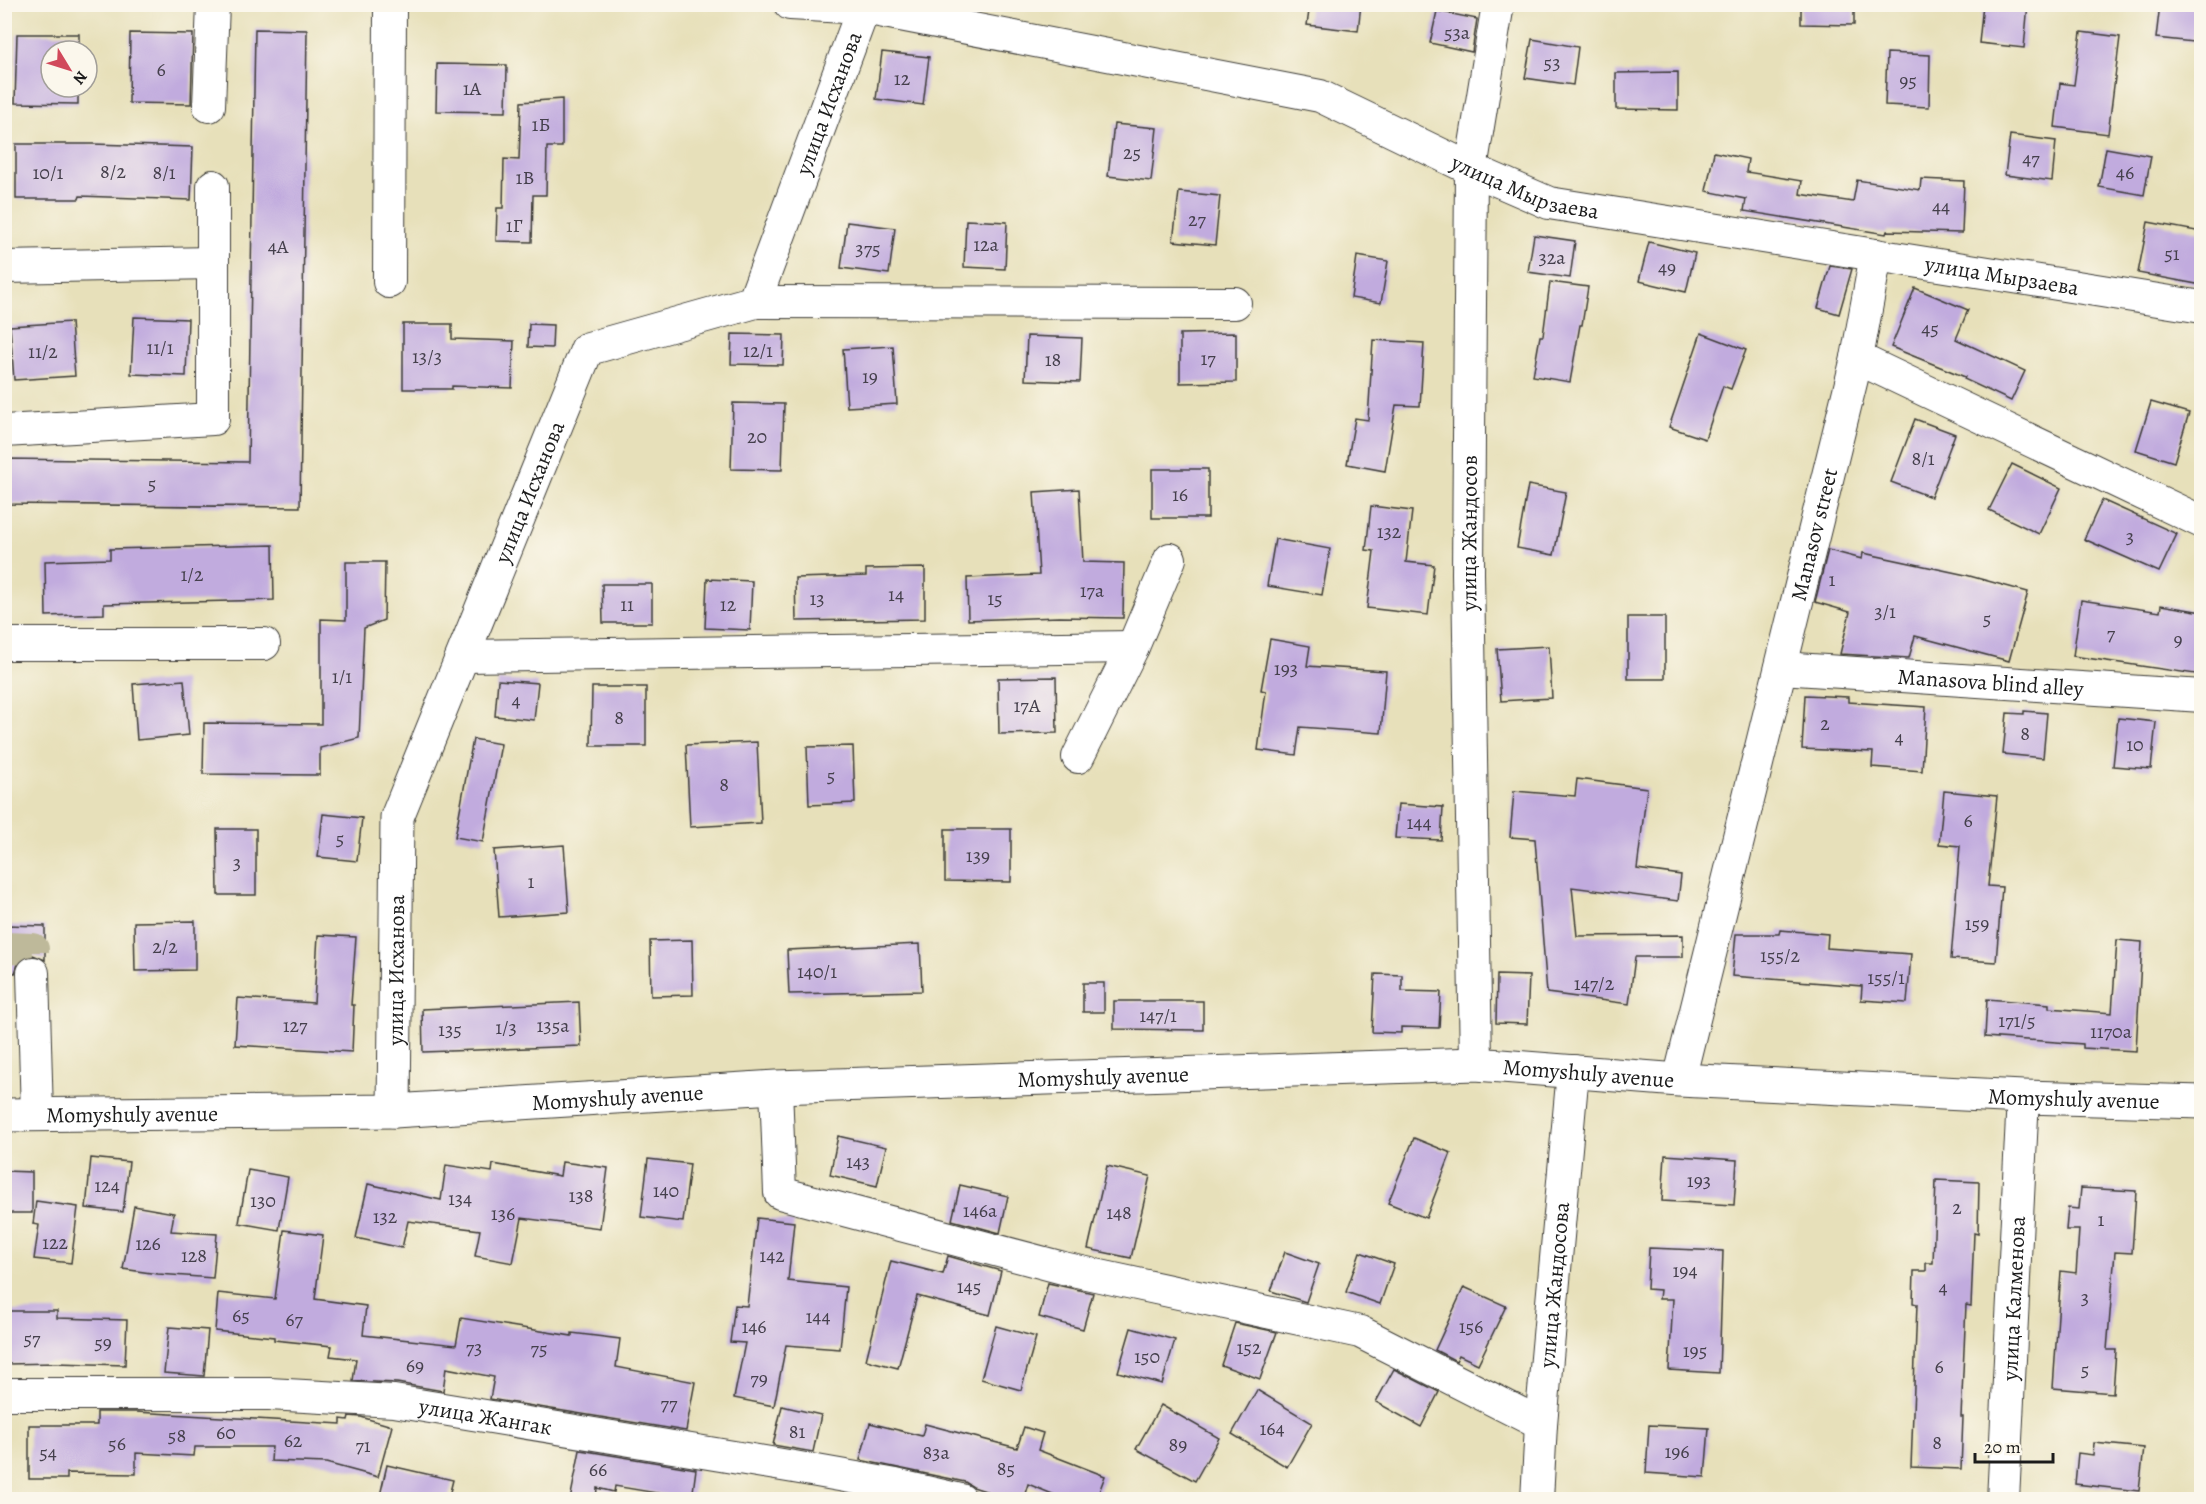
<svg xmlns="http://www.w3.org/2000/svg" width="2206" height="1504" viewBox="0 0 2206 1504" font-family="Alegreya,serif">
  <rect width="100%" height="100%" fill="#fbf7ec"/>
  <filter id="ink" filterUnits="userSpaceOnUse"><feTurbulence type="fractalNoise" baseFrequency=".0167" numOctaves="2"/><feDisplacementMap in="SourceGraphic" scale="12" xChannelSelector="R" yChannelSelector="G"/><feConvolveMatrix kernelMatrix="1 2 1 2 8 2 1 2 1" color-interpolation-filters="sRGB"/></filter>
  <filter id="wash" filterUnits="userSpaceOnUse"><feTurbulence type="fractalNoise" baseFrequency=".008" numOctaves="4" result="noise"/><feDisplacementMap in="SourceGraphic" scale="24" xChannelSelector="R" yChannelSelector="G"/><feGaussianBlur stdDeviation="1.35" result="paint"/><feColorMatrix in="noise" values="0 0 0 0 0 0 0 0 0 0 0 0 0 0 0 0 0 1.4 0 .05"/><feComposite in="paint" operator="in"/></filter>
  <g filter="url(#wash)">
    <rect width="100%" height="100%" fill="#e7e0ba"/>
    <g id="blocks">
      <g fill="#c1abde">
        <polygon points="1310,4 1361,4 1358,31 1307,25"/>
        <polygon points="1801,4 1854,4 1854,25 1801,24"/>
        <polygon points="1983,4 2028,4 2024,48 1979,43"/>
        <polygon points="2160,4 2197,4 2193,42 2156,38"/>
        <polygon points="1437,11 1477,19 1472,52 1430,43"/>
        <polygon points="255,29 307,30 300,507 4,504 4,459 248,462"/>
        <polygon points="2081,32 2120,37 2108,134 2055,127 2060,83 2074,85"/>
        <polygon points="130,33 193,34 191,104 129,103"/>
        <polygon points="17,34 79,34 79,51 51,51 51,87 78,87 78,104 15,103"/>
        <polygon points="1532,39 1578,47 1573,85 1525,78"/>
        <polygon points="882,52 929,57 923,105 876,99"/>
        <polygon points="1887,53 1930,55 1929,107 1885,105"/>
        <polygon points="437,64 507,65 506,112 436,111"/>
        <polygon points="1678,72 1678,110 1616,109 1616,73"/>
        <polygon points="562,99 562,147 547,147 546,195 533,195 532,242 496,241 497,208 503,208 504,159 519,160 521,102"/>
        <polygon points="1114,124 1157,128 1151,181 1108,176"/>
        <polygon points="2010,135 2056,141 2052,181 2005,175"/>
        <polygon points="16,144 92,144 193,147 191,200 80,196 79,199 16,199"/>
        <polygon points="2106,148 2151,156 2144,195 2099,187"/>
        <polygon points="1714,152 1748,159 1746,172 1802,181 1800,194 1853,202 1857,180 1920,190 1921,179 1964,181 1962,233 1887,231 1886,234 1744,211 1746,199 1706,191"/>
        <polygon points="1179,192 1220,196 1215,245 1173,241"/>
        <polygon points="966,220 1007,222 1005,269 964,267"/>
        <polygon points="847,222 895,228 889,274 841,268"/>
        <polygon points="2148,222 2202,232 2202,285 2138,273"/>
        <polygon points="1534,235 1575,241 1570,278 1528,272"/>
        <polygon points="1649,242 1695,253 1686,292 1639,281"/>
        <polygon points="1357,256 1388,261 1381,303 1351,298"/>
        <polygon points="1830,266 1852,269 1839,314 1818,308"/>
        <polygon points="1550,282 1588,287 1582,325 1580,325 1570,382 1533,376 1540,336 1543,336"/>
        <polygon points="1915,288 1968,310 1956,339 2025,371 2011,401 1964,379 1965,377 1891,347"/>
        <polygon points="134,317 188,319 186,376 131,374"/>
        <polygon points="71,322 75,376 14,380 10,326"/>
        <polygon points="403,324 452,324 452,339 514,341 512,388 452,386 452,389 403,389"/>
        <polygon points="529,324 553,325 552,348 528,347"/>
        <polygon points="1236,333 1236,382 1180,383 1180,334"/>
        <polygon points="1701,333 1746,350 1731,389 1723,386 1705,439 1669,427"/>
        <polygon points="732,334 784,335 783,365 731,364"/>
        <polygon points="1027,336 1082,338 1080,382 1025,380"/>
        <polygon points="1373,340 1424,343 1420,406 1396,405 1385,471 1347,464 1355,418 1368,420"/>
        <polygon points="893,346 897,404 847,407 843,349"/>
        <polygon points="2151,402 2189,413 2174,462 2136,450"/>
        <polygon points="733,403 784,404 782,470 731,469"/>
        <polygon points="1915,419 1955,434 1931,497 1891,482"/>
        <polygon points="2012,464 2061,488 2039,534 1989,510"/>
        <rect x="1152" y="469" width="56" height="49"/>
        <polygon points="1528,485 1566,492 1554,555 1517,548"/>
        <polygon points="1079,489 1083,562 1124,563 1123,618 1059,617 968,620 967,578 1039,575 1034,492"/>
        <polygon points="2102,500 2177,534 2159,572 2084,539"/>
        <polygon points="1371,506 1412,511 1406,562 1434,565 1428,615 1367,608 1374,551 1366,550"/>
        <polygon points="1275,539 1330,549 1322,595 1267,586"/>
        <polygon points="273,545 274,600 104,604 104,614 46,616 45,561 110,559 110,549"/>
        <polygon points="1828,550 1862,559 1863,553 1966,575 2028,592 2009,661 1915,636 1909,658 1840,654 1850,612 1815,602"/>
        <polygon points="346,562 385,562 384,620 364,628 359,738 320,748 320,775 203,774 204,723 321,724 321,619 346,620"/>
        <polygon points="925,568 925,619 796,621 795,578 866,576 866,569"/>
        <polygon points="707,579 752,581 750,630 705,628"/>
        <polygon points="602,584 652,584 652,623 603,623"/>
        <polygon points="2081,600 2160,612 2161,605 2202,612 2202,675 2073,656"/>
        <rect x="1628" y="617" width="37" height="62"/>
        <polygon points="1270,639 1310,646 1307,666 1386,671 1381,733 1300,727 1296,755 1258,750 1266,691 1261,690"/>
        <polygon points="1549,646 1552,698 1501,701 1497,649"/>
        <polygon points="1056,677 1057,733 999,734 998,678"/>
        <polygon points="184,680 189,735 137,740 133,684"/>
        <polygon points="498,680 538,683 534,720 495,716"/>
        <polygon points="592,687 646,687 646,746 591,746"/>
        <polygon points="1805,695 1848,697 1848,702 1926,707 1922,771 1872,767 1873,752 1802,749"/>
        <polygon points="2024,711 2047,713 2043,758 2003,754 2007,713 2024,714"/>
        <polygon points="2118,718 2156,722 2151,769 2113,766"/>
        <polygon points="473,739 501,744 483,842 455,837"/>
        <polygon points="757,742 761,823 690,827 686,745"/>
        <polygon points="853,746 855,803 809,805 807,747"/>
        <polygon points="1577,779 1647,788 1637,869 1681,875 1678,901 1572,887 1577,936 1683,935 1683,957 1635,957 1629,1004 1547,993 1535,839 1510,837 1514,791 1575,796"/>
        <polygon points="1944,791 1997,796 1988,886 2002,887 1996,962 1951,959 1960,846 1939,844"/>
        <polygon points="1398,804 1443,807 1441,840 1395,838"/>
        <polygon points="323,814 362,818 357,861 318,857"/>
        <polygon points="217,829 256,829 256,895 218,895"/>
        <polygon points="945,829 1011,829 1011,882 945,881"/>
        <polygon points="564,845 569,912 499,917 494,850"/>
        <polygon points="195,921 195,970 135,971 134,922"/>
        <polygon points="4,925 45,926 45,960 33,955 24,957 18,964 15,973 4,973"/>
        <polygon points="1780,930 1828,934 1827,948 1911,954 1907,1003 1861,1000 1862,986 1732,976 1736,934 1779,934"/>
        <polygon points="318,935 356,937 351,1005 354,1005 352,1052 235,1045 238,998 314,1003"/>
        <polygon points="692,940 693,995 651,996 650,941"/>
        <polygon points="2117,940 2142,942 2136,1051 2083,1048 2083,1044 1985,1037 1987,999 2049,1004 2049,1008 2112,1013"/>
        <polygon points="920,944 922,991 789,994 787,950"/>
        <polygon points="1375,974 1402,975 1402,991 1441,992 1439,1028 1401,1027 1401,1033 1372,1032"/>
        <polygon points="1497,975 1529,976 1527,1024 1496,1023"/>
        <rect x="1083" y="983" width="21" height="29"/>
        <polygon points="1114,1001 1203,1001 1203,1030 1114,1029"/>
        <polygon points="579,1002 581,1046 423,1052 422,1009"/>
        <polygon points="838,1136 886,1147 877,1186 830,1175"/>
        <polygon points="1414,1138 1451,1153 1426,1218 1388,1203"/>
        <polygon points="1665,1155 1737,1160 1734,1205 1662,1201"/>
        <polygon points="91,1158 129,1162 123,1212 86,1208"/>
        <polygon points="648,1159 690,1164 683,1222 641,1217"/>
        <polygon points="562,1162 608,1168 600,1228 522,1218 513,1263 475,1256 480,1230 408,1221 402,1248 356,1238 368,1184 441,1200 446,1165 492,1172 493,1164 560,1176"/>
        <polygon points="1107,1166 1150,1176 1131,1258 1088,1249"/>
        <polygon points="248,1170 288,1177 279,1230 239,1223"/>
        <polygon points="4,1171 32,1172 32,1213 4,1213"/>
        <polygon points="1936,1180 1979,1182 1978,1234 1974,1233 1971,1306 1966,1305 1961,1417 1963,1417 1961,1469 1911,1467 1917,1304 1913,1303 1914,1271 1926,1271 1926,1263 1933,1263"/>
        <polygon points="960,1185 1008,1196 1000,1233 952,1220"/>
        <polygon points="2081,1188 2136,1191 2132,1253 2115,1252 2107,1350 2116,1350 2113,1393 2053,1388 2061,1271 2076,1273 2079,1230 2066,1230 2068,1208 2079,1209"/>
        <polygon points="36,1201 78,1207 71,1263 34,1259 39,1225 33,1224"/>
        <polygon points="134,1206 174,1213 171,1231 217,1234 213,1278 158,1274 123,1269"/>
        <polygon points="757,1218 794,1222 788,1281 846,1287 840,1349 786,1345 774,1406 734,1398 745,1343 730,1342 735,1305 747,1306"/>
        <polygon points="284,1230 323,1235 315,1299 366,1306 363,1335 456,1345 461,1318 572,1336 572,1333 620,1339 616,1367 695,1382 686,1431 490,1399 494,1377 446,1368 443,1391 397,1383 353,1381 356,1359 330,1356 332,1346 274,1340 274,1337 215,1331 218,1293 275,1299"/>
        <polygon points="1649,1248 1723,1251 1719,1373 1669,1370 1673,1299 1659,1299 1660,1290 1647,1289"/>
        <polygon points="1285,1252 1319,1264 1306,1302 1271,1291"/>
        <polygon points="1360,1252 1394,1264 1380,1304 1346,1292"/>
        <polygon points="948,1256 1001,1271 990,1315 917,1296 898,1368 866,1360 891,1261 943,1274"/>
        <polygon points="1048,1283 1093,1293 1083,1329 1039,1317"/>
        <polygon points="1464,1287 1506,1306 1478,1364 1459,1355 1456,1361 1435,1350"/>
        <polygon points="7,1311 57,1311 57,1318 127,1320 125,1365 56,1363 7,1364"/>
        <polygon points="1235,1323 1277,1332 1260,1379 1221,1365"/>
        <polygon points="996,1326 1036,1337 1021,1390 981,1379"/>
        <polygon points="169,1327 208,1330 204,1376 164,1373"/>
        <polygon points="1131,1328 1175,1340 1162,1384 1118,1372"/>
        <polygon points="1394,1369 1439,1392 1421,1427 1376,1402"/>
        <polygon points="1257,1390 1312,1423 1287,1467 1232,1434"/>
        <polygon points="1161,1405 1219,1438 1195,1481 1136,1449"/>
        <polygon points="782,1406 821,1415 813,1452 773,1445"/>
        <polygon points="97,1412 136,1412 341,1424 341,1419 348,1420 349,1416 361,1417 392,1426 378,1477 326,1463 271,1461 272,1447 195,1447 194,1456 136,1453 136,1474 67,1473 67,1479 29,1479 29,1425 97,1425"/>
        <polygon points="870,1423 922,1436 925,1424 1017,1448 1024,1427 1043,1433 1038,1450 1105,1476 1096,1500 1067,1500 1028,1484 1023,1500 1014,1500 973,1487 965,1482 860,1460"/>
        <polygon points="1649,1425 1709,1428 1705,1477 1646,1473"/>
        <polygon points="2094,1443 2144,1448 2139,1491 2075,1484 2078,1453 2093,1455"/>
        <polygon points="580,1450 696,1469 692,1499 615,1486 614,1492 597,1488 596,1500 570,1500"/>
        <polygon points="387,1465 453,1480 448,1500 379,1500"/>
      </g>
    </g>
  </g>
  <g filter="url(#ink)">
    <use href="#blocks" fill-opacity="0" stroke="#3a3934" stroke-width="1.5"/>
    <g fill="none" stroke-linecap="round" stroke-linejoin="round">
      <polyline stroke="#beb99a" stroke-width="32" stroke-dasharray="32 16" stroke-linecap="butt" points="4,948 33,949 33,973"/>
      <defs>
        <g id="minor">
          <path id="s1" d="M 790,4 L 864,8 L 1320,96 L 1471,169 L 1549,203 L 2202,307"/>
          <polyline points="209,106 213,4"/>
          <polyline points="4,267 213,263"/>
          <polyline points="389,282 390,4"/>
          <polyline points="754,302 1235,303"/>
          <polyline points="1857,358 1876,255"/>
          <polyline points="4,431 213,419 213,186"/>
          <polyline points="4,644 264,644"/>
          <polyline points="463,656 1133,647"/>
          <path id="s2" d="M 1781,668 L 2202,696"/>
          <polyline points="1078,757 1133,647 1170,559"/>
          <polyline points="33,973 37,1115"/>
          <path id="s3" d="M 1476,1064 L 1468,573 L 1471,169 L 1498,4"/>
          <path id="s4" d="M 1679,1080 L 1857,358 L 2202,522"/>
          <polyline points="776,1087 780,1193 1063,1268 1360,1332 1541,1424"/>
          <path id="s5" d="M 4,1394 L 269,1394 L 394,1401 L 794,1467 L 896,1485 L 961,1500"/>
          <path id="s6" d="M 1537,1500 L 1541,1424 L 1573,1071"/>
          <path id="s7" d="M 2003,1500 L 2023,1097"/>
        </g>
        <g id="major">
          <path id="s8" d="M 394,1111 L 397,817 L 587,349 L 754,302 L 865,4"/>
          <path id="s9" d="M 4,1115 L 394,1111 L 776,1087 L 1476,1064 L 1679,1080 L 2023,1097 L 2202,1102"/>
        </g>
      </defs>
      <use href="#minor" stroke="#3a3934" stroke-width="34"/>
      <use href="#major" stroke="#3a3934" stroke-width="35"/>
      <use href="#minor" stroke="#fff" stroke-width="32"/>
      <use href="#major" stroke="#fff" stroke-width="33"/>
    </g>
  </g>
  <g text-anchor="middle" stroke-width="4.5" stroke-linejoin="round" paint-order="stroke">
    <g font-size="20" fill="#45404c">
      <text x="1457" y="39">53а</text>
      <text x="1552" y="69">53</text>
      <text x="161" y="76">6</text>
      <text x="902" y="85">12</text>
      <text x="1908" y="87">95</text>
      <text x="472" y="95">1А</text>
      <text x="541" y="131">1Б</text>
      <text x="1132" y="159">25</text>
      <text x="2031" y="165">47</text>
      <text x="113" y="178">8/2</text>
      <text x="48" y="179">10/1</text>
      <text x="164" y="179">8/1</text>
      <text x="2125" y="179">46</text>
      <text x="525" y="184">1В</text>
      <text x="1941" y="213">44</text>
      <text x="1197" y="226">27</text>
      <text x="514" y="232">1Г</text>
      <text x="986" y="251">12а</text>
      <text x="278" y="253">4А</text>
      <text x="868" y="255">375</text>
      <text x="2172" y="260">51</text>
      <text x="1552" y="264">32а</text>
      <text x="1667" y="274">49</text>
      <text x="1930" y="335">45</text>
      <text x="160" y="354">11/1</text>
      <text x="758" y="357">12/1</text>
      <text x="43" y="358">11/2</text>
      <text x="427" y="363">13/3</text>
      <text x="1208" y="365">17</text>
      <text x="1053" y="366">18</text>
      <text x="870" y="383">19</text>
      <text x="757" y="443">20</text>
      <text x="1923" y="465">8/1</text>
      <text x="152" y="490">5</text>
      <text x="1180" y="501">16</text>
      <text x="1389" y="538">132</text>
      <text x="2130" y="543">3</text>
      <text x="192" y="581">1/2</text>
      <text x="1832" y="586">1</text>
      <text x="1092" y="597">17а</text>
      <text x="896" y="601">14</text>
      <text x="817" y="605">13</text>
      <text x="995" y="605">15</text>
      <text x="627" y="611">11</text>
      <text x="728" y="611">12</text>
      <text x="1885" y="618">3/1</text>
      <text x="1987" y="625">5</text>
      <text x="2111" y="640">7</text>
      <text x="2178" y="646">9</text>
      <text x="1286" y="675">193</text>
      <text x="342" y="683">1/1</text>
      <text x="516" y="707">4</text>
      <text x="1027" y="712">17А</text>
      <text x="619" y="724">8</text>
      <text x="1825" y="730">2</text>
      <text x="2025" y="740">8</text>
      <text x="1899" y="744">4</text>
      <text x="2135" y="751">10</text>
      <text x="831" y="782">5</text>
      <text x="724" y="791">8</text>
      <text x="1968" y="827">6</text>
      <text x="1419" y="829">144</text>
      <text x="340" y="845">5</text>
      <text x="978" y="862">139</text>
      <text x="237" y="869">3</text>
      <text x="531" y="888">1</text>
      <text x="1977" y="930">159</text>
      <text x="165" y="953">2/2</text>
      <text x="1780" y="962">155/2</text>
      <text x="817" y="978">140/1</text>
      <text x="1886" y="984">155/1</text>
      <text x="1594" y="990">147/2</text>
      <text x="1158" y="1022">147/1</text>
      <text x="2017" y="1027">171/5</text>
      <text x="295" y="1032">127</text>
      <text x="553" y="1032">135а</text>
      <text x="506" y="1034">1/3</text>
      <text x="450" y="1036">135</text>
      <text x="2111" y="1038">1170а</text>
      <text x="858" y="1168">143</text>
      <text x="1699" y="1187">193</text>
      <text x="107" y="1192">124</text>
      <text x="666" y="1197">140</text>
      <text x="581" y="1202">138</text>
      <text x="460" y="1205">134</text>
      <text x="263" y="1207">130</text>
      <text x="1957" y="1214">2</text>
      <text x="980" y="1217">146а</text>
      <text x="1119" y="1219">148</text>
      <text x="503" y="1220">136</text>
      <text x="385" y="1223">132</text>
      <text x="2101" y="1226">1</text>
      <text x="55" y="1249">122</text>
      <text x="148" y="1250">126</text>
      <text x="194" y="1262">128</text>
      <text x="772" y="1262">142</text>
      <text x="1685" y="1277">194</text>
      <text x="969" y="1293">145</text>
      <text x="1943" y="1294">4</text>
      <text x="2085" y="1304">3</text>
      <text x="241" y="1322">65</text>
      <text x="818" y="1323">144</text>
      <text x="294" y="1326">67</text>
      <text x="754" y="1333">146</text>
      <text x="1471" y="1333">156</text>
      <text x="32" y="1345">57</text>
      <text x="103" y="1349">59</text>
      <text x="474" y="1354">73</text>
      <text x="1249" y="1354">152</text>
      <text x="539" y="1355">75</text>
      <text x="1695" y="1357">195</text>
      <text x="1147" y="1363">150</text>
      <text x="415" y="1372">69</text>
      <text x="1939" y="1373">6</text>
      <text x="2085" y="1376">5</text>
      <text x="759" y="1385">79</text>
      <text x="669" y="1410">77</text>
      <text x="1272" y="1435">164</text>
      <text x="797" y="1438">81</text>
      <text x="226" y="1439">60</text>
      <text x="177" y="1442">58</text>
      <text x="293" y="1447">62</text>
      <text x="1937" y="1449">8</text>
      <text x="117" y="1450">56</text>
      <text x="1178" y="1451">89</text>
      <text x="363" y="1452">71</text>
      <text x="1677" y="1458">196</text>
      <text x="48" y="1459">54</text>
      <text x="936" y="1459">83а</text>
      <text x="1006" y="1475">85</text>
      <text x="598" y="1476">66</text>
    </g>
    <g font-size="22" fill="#1c1c1c" stroke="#fbf7ec">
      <text dy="8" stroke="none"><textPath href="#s8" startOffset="1185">улица Исханова</textPath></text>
      <text dy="8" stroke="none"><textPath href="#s1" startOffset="764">улица Мырзаева</textPath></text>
      <text dy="8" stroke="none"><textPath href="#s1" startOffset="1250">улица Мырзаева</textPath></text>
      <text dy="8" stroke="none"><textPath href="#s8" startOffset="645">улица Исханова</textPath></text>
      <text dy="8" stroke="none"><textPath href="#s3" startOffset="531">улица Жандосов</textPath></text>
      <text dy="8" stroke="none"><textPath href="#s4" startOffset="562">Manasov street</textPath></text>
      <text dy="8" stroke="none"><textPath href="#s2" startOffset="210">Manasova blind alley</textPath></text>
      <text dy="8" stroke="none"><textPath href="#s8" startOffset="141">улица Исханова</textPath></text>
      <text dy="8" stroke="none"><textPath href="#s9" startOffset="1586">Momyshuly avenue</textPath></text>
      <text dy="8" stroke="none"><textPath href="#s9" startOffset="1100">Momyshuly avenue</textPath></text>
      <text dy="8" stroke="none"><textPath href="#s9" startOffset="614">Momyshuly avenue</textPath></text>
      <text dy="8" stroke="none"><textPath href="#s9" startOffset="2072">Momyshuly avenue</textPath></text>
      <text dy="8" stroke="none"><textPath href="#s9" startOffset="128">Momyshuly avenue</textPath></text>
      <text dy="8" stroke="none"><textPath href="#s6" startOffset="216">улица Жандосова</textPath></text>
      <text dy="8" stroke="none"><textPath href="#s7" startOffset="202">улица Калменова</textPath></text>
      <text dy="8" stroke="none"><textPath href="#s5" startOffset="483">улица Жангак</textPath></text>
    </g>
  </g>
  <rect width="2206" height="1504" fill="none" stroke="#fbf7ec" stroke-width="24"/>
  <g transform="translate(69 69) rotate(128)"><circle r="28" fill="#fbf7ec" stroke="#a29f99" stroke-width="1.5"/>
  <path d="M0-4.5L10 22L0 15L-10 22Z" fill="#d1495b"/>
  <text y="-9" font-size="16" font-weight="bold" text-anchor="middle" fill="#1c1c1c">N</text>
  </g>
  <path d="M1975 1453v9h78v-9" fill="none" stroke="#1c1c1c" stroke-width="3"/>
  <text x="1984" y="1453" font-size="18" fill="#1c1c1c" stroke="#fbf7ec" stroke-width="4.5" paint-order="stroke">20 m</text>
</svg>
